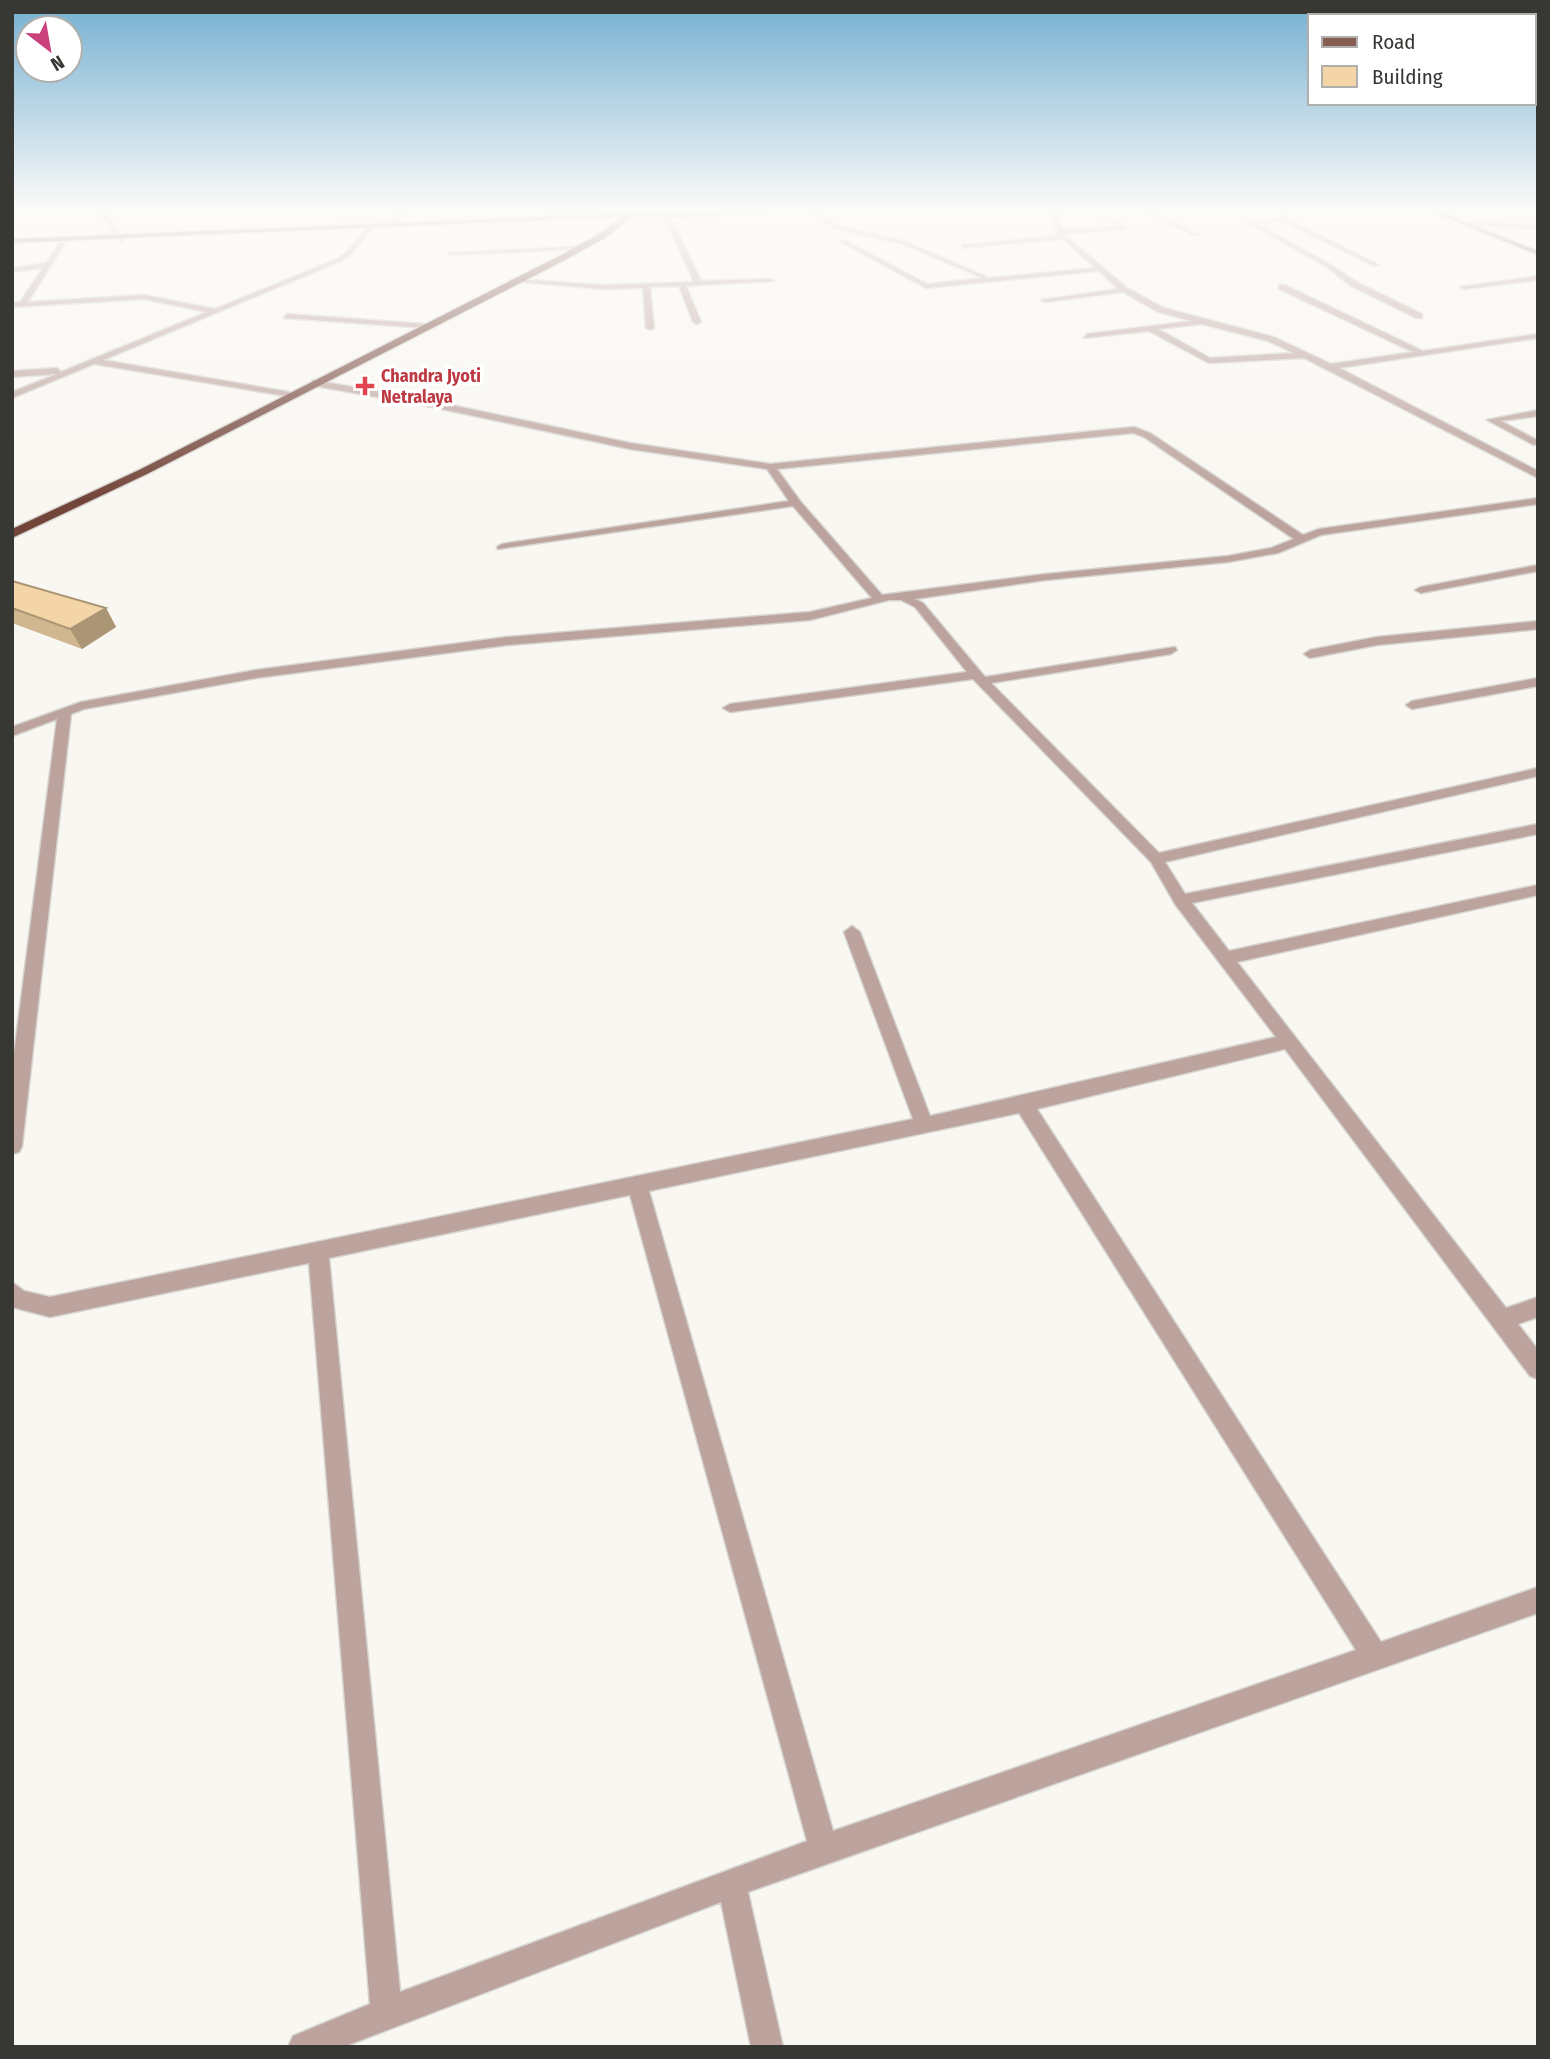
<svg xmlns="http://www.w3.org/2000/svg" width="1550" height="2059" viewBox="0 0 1550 2059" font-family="'Fira Sans Condensed',sans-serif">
  <rect width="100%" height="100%" fill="#f9f7f1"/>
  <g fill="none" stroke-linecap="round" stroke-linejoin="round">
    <defs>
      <g id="minor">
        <polygon points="101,212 107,212 123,241 119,241"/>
        <polygon points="397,212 403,212 392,226 388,226"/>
        <polygon points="662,212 668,212 701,281 770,279 774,281 686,286 701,322 697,324 693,322 679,286 650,287 654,328 650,330 646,328 643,288 603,289 509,281 513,279 603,285 694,282"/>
        <path d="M 811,212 L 818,212 L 839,226 L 907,242 L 989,278 L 1095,268 L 1063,239 L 963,248 L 961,245 L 1059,236 L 1050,212 L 1056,212 L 1063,230 L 1116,227 L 1104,218 L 1109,217 L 1125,227 L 1125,229 L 1064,234 L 1127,288 L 1164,308 L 1274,337 L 1331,364 L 1413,352 L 1279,289 L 1279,285 L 1285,285 L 1423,351 L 1538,334 L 1538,338 L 1339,368 L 1538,471 L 1538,478 L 1304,358 L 1209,363 L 1149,331 L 1084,338 L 1087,334 L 1192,321 L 1158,312 L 1123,292 L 1045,302 L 1041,300 L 1118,289 L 1099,271 L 926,288 L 839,241 L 844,240 L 927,284 L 983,278 L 903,244 L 835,228 ZM 1202,324 L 1268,341 L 1294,353 L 1210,358 L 1158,329 Z"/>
        <polygon points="1146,212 1154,212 1200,235 1195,236"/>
        <polygon points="1279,212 1285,212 1286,218 1379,265 1374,266 1282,221 1258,224 1331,265 1357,282 1422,314 1422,318 1416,318 1351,286 1327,267 1248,223 1280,218"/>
        <polygon points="1466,222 1538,225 1538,229 1464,225"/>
        <polygon points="367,228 372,229 352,253 341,261 103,360 289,392 292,397 94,364 12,398 12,392 57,374 12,377 12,371 57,368 61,372 207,312 144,299 12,307 12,303 20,302 43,268 12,272 12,268 46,263 60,242 65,243 28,302 144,295 215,309 337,259 348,251"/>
        <polygon points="584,246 582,249 451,255 448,253"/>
        <polygon points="1538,276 1538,280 1464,289 1460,287"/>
        <polygon points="287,314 426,324 430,326 426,328 284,318"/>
        <path d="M 313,380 L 432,401 L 630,443 L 770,464 L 1134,427 L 1150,433 L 1303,535 L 1319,529 L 1538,498 L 1538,504 L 1321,535 L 1278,553 L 1228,562 L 1046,580 L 915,599 L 923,603 L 985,677 L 1175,647 L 1177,650 L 1171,654 L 991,683 L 1159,853 L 1538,768 L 1538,776 L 1165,862 L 1185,894 L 1538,824 L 1538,834 L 1192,903 L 1229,951 L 1538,885 L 1538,895 L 1237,962 L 1506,1308 L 1538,1297 L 1538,1317 L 1518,1324 L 1538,1350 L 1538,1379 L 1530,1376 L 1285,1049 L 1037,1109 L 1381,1642 L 1538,1587 L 1538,1613 L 748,1892 L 783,2047 L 751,2047 L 721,1902 L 343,2047 L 288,2047 L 293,2036 L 370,2004 L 309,1263 L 50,1317 L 12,1307 L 12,1282 L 24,1291 L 50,1297 L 913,1119 L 844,932 L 852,926 L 860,932 L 930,1116 L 1276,1037 L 1175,904 L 1151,862 L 973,679 L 730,712 L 723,708 L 730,704 L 967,672 L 915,607 L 901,600 L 889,600 L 810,620 L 507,645 L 256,678 L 84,709 L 71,714 L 22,1146 L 19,1152 L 12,1154 L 12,1070 L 57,719 L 12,736 L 12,727 L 81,702 L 256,670 L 507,637 L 810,612 L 872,598 L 793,506 L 498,549 L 497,547 L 502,544 L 789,501 L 767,469 L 630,449 L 432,407 L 310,385 ZM 1133,433 L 1144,437 L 1294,539 L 1271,548 L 1228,556 L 1046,574 L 882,595 L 800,501 L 777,469 ZM 1019,1113 L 1356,1650 L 833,1831 L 649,1191 ZM 630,1195 L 807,1841 L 400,1992 L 329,1258 Z"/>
        <polygon points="1538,410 1538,416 1501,421 1537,440 1538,443 1534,445 1487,420"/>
        <polygon points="1538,565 1538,571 1421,593 1415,590 1421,587"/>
        <polygon points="1538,621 1538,629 1377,645 1310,658 1304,654 1310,650 1377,637"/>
        <polygon points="1538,678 1538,686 1412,709 1406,705 1412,701"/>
      </g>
      <g id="major">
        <polygon points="1432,212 1441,212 1538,251 1538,255"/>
        <polygon points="634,213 632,216 12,243 12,239"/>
      </g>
      <polygon id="highway" points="629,212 772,212 662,218 659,215 634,216 605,238 567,259 147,474 12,538 12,529 139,470 561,255 599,234"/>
    </defs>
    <use href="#minor" stroke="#d6d4cf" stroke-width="3"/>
    <use href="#major" stroke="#d6d4cf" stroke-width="3"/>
    <use href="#highway" stroke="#d6d4cf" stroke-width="3"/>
    <use href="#minor" fill="#bca39d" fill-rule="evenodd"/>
    <use href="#major" fill="#875d53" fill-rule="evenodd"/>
    <use href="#highway" fill="#734439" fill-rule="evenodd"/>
  </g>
  <polygon fill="#d1b790" points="12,581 106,608 116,627 82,649 12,623"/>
  <polygon fill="#aa9575" points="106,608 116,627 82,649 70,629"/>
  <polygon fill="#f3d5a7" stroke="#aa9575" stroke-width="2" points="12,581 106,608 70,629 12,608"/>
  <linearGradient id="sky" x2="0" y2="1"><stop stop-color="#74afd1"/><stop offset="0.42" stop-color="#fcfbf9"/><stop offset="1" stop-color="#fcfbf9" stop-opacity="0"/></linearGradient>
  <rect width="1550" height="500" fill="url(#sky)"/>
  <path fill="#e0444e" stroke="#fff" stroke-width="2.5" d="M361.5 375.5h7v7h7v7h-7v7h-7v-7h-7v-7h7z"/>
  <g text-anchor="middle" stroke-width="7" stroke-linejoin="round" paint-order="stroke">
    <g font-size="18" font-weight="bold" fill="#be3a42" stroke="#fff" text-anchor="start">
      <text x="381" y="382">Chandra Jyoti<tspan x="381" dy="21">Netralaya</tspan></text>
    </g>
  </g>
  <rect width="1550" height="2059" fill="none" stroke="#373734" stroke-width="28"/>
  <rect x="1308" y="14" width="228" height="91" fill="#ffffff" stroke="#afafae" stroke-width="2"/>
  <rect x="1322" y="37" width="35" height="10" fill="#875d53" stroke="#afafae" stroke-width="2"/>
  <text x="1372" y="49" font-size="21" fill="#373734">Road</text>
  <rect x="1322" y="66" width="35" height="21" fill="#f3d5a7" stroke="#afafae" stroke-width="2"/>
  <text x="1372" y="84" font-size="21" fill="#373734">Building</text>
  <g transform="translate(49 49) rotate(149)"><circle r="33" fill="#ffffff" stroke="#afafae" stroke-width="2"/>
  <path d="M0-5L12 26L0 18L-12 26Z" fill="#ca417b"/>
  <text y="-10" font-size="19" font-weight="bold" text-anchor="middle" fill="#373734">N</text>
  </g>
</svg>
